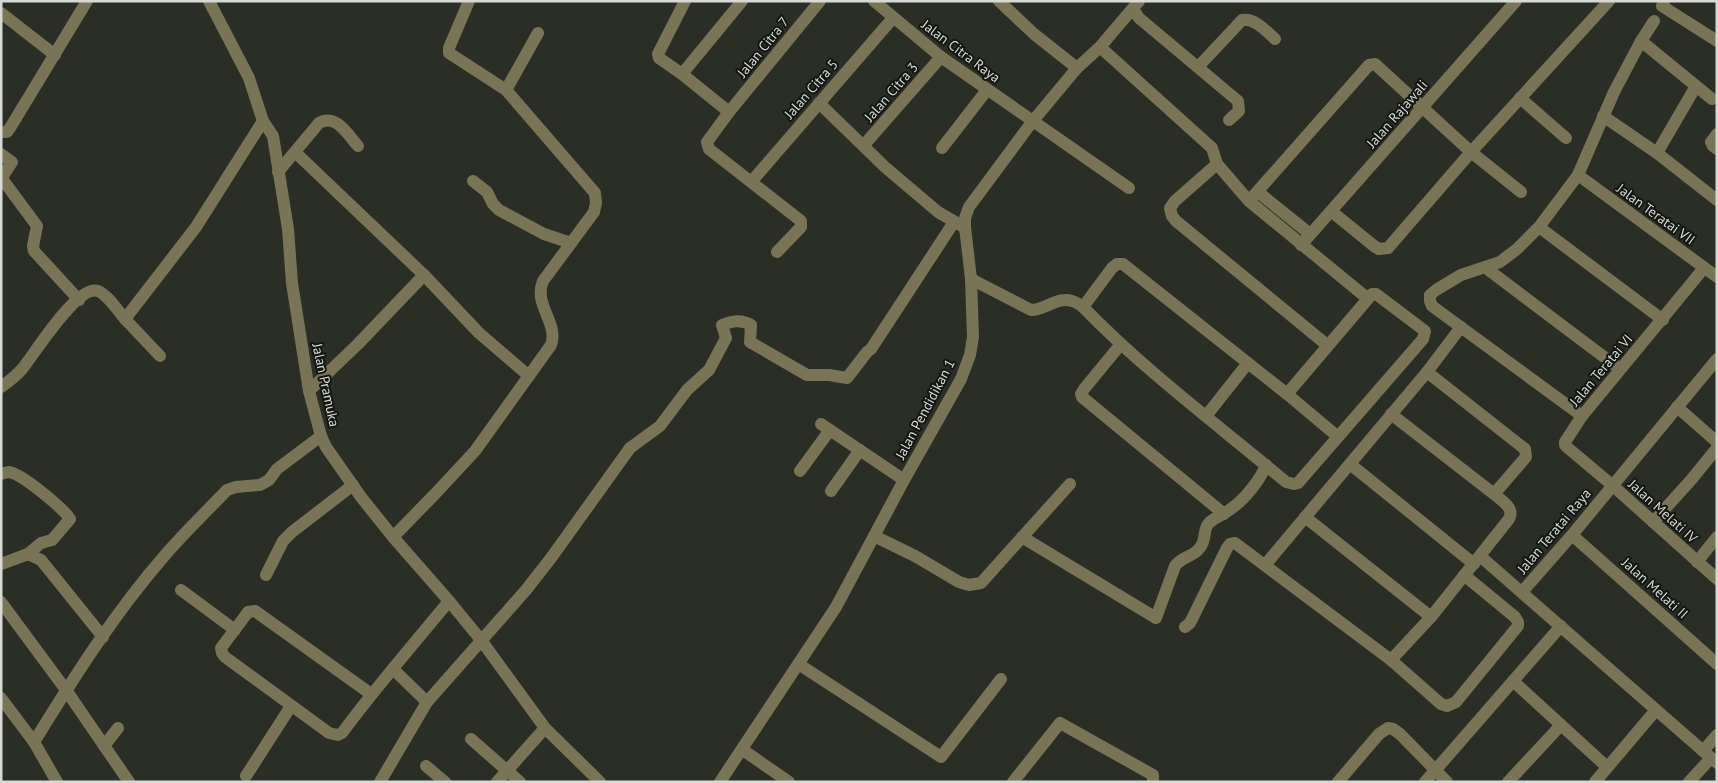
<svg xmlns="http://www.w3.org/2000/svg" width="1718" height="783" viewBox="0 0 1718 783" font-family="'PT Sans',sans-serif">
  <rect width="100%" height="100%" fill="#2a2e25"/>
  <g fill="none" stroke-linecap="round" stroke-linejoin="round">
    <g stroke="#797455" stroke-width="12">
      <polyline points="209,1 249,78 263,121 273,136 288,229 292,283 309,391 321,436 326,447 361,497 393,537 449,601 481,640 545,728 600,782"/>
      <polyline points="685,1 658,54 659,58 682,74 729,112"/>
      <polyline points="874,1 941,57 1129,188"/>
      <polyline points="999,1 1034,34 1077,68"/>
      <polyline points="1664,1 1662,6 1717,41"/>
      <polyline points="1133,9 1139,18 1238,101 1239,111 1229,120"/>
      <polyline points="1,13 55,55"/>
      <polyline points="1641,41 1712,99"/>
      <polyline points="1100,47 1212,148 1217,164 1249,201 1367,298"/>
      <path d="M 1198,67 L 1242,20 C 1255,18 1266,31 1275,39"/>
      <polyline points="682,74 742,1"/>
      <polyline points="506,90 538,33"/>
      <polyline points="1520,98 1566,138"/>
      <polyline points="819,103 885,167 938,212 962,226"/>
      <polyline points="1603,116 1657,153 1717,200"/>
      <polyline points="1,132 7,132 10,128 87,1"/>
      <polyline points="1717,134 1711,142 1713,146 1717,149"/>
      <polyline points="864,145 941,57"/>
      <polyline points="942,148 987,90"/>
      <polyline points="296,153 424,275 479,333 529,376"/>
      <polyline points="1657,153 1696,86"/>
      <polyline points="1,154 12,162 3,176 3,180 37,226 33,246 34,251 79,300"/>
      <polyline points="1217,164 1175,201 1170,208 1172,216 1176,221 1327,345"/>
      <path d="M 278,172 L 319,123 C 336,113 348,135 358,146"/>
      <polyline points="1578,175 1717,277"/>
      <polyline points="473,181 487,192 493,204 499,210 544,234 571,243"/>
      <polyline points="752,181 893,18"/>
      <polyline points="1258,192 1310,234"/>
      <polyline points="1249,201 1369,65 1375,64 1471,152 1521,192"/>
      <polyline points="1331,211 1374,246 1379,249 1388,248 1471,152 1609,1"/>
      <polyline points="1539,227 1663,320"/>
      <polyline points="1301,245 1516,1"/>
      <polyline points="777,252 801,227 801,221 709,149 707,142 729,112 820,1"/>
      <polyline points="1486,268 1620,369"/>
      <polyline points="1704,268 1582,416 1565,442 1565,445 1568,448 1612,485 1717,579"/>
      <path d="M 971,279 L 1031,310 C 1045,310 1058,296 1072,301 C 1076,302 1080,305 1083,307 L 1112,268 L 1117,264 L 1123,264 L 1287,394 L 1337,436"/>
      <path d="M 1083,307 C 1145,371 1218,425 1286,482 L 1294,484 L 1298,483 L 1423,339 L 1425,331 L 1376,294 L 1372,294 L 1287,394"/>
      <polyline points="125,319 160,356"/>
      <polyline points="1121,344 1084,389 1081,394 1082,397 1224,514"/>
      <polyline points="1427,372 1525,449 1526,457 1494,494"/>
      <path d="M 1,387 C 8,382 16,376 22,369 C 34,355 77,284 98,291 C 108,295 118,311 125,319 L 196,227 L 263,121"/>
      <polyline points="309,391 358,344 424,275"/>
      <polyline points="1677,407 1717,442"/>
      <polyline points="1206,416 1248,363"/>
      <polyline points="1582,416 1432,306 1430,301 1430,295 1436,290 1461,275 1500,262 1517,249 1539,227 1578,175 1614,92 1641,41 1654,21"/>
      <polyline points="821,424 904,480"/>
      <polyline points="1350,464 1474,564"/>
      <polyline points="800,471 830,430"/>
      <path d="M 1,474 C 4,473 6,472 9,472 C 21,473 64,509 70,519 L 52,540 L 41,543 L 28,554 L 1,564"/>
      <polyline points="831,491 860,450"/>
      <polyline points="1305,517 1431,617"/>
      <polyline points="1653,522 1691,480 1717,448"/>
      <polyline points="1572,535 1717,664"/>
      <polyline points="874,536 915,556 959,582 969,585 981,583 1070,484"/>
      <path d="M 393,537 L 435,494 L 475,451 L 551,345 C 559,323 533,305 543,281 L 594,212 L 596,203 L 595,193 L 506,90 L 449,53 L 449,48 L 469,1"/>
      <path d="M 1022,537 L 1156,618 L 1175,566 C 1181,558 1190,557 1197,551 C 1208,541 1202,529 1209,523 C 1215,517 1225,514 1232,508 C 1244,500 1261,479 1266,465"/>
      <polyline points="28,554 41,560 103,637"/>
      <polyline points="1480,556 1717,763"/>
      <polyline points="1697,562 1717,537"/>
      <polyline points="1265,565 1427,372 1461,327"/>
      <polyline points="266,575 283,541 292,532 353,485"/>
      <polyline points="181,590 235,630"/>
      <polyline points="1522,592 1572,535 1717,359"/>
      <polyline points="1,602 66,690 129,782"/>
      <polyline points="1185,627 1190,623 1227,548 1230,544 1235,543 1391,660 1441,704 1447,706 1456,702 1518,626 1518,622 1515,617 1464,575"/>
      <path d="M 1391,660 L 1431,617 L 1509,519 C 1515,508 1502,501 1494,494 L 1391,414"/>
      <polyline points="800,665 941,757 1001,679"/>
      <polyline points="393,669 427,702"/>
      <polyline points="1513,681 1607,767"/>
      <path d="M 371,694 L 255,611 L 248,612 L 221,648 L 222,653 L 225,657 L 329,733 L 338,735 L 342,733 C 376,687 413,645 449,601"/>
      <polyline points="1,698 34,742 57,782"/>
      <polyline points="471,739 520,782"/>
      <path d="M 34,742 C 74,677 116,611 166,554 C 185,532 207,511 227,490 L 236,487 L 260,485 L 269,480 L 277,469 L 321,436"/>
      <polyline points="104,746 118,728"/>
      <polyline points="743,750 789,782"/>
      <polyline points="1703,751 1717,735"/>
      <polyline points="426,766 445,782"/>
      <polyline points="246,776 291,706"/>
      <path d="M 380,782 L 427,702 L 526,590 L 551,558 L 630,448 L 660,426 L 687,390 L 709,370 L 726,338 L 722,325 C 732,321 741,319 751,325 L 750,342 L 807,375 L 829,375 L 847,378 L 867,352 L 871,349 L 954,222"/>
      <polyline points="497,782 545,728"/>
      <polyline points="720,782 836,607 904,480 961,379 970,355 973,337 971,279 965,227 965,218 969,207 1032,122 1077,68 1100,47 1139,1"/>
      <polyline points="1013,782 1060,723 1153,775 1153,782"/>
      <polyline points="1338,782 1379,734 1388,728 1393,729 1400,734 1447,782"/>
      <polyline points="1425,782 1561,626"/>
      <polyline points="1508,782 1561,725"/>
      <polyline points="1595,782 1656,710"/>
      <polyline points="1689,782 1711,758"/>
    </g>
  </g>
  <g text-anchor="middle" stroke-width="4" stroke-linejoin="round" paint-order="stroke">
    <g font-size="14" fill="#d7dad4" stroke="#141611">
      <text transform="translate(763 47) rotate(-51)" y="5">Jalan Citra 7</text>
      <text transform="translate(961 51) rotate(37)" y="5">Jalan Citra Raya</text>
      <text transform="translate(811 89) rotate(-49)" y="5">Jalan Citra 5</text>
      <text transform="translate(891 92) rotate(-49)" y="5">Jalan Citra 3</text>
      <text transform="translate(1397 114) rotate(-49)" y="5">Jalan Rajawali</text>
      <text transform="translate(1656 214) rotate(36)" y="5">Jalan Teratai VII</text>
      <text transform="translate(1601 370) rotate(-50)" y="5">Jalan Teratai VI</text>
      <text transform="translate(326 385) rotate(78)" y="5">Jalan Pramuka</text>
      <text transform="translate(925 409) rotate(-62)" y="5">Jalan Pendidikan 1</text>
      <text transform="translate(1663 511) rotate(42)" y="5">Jalan Melati IV</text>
      <text transform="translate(1554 531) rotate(-50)" y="5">Jalan Teratai Raya</text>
      <text transform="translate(1655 588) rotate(42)" y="5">Jalan Melati II</text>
    </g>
  </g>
  <rect width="1718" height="783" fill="none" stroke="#d7dad4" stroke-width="5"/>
</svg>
